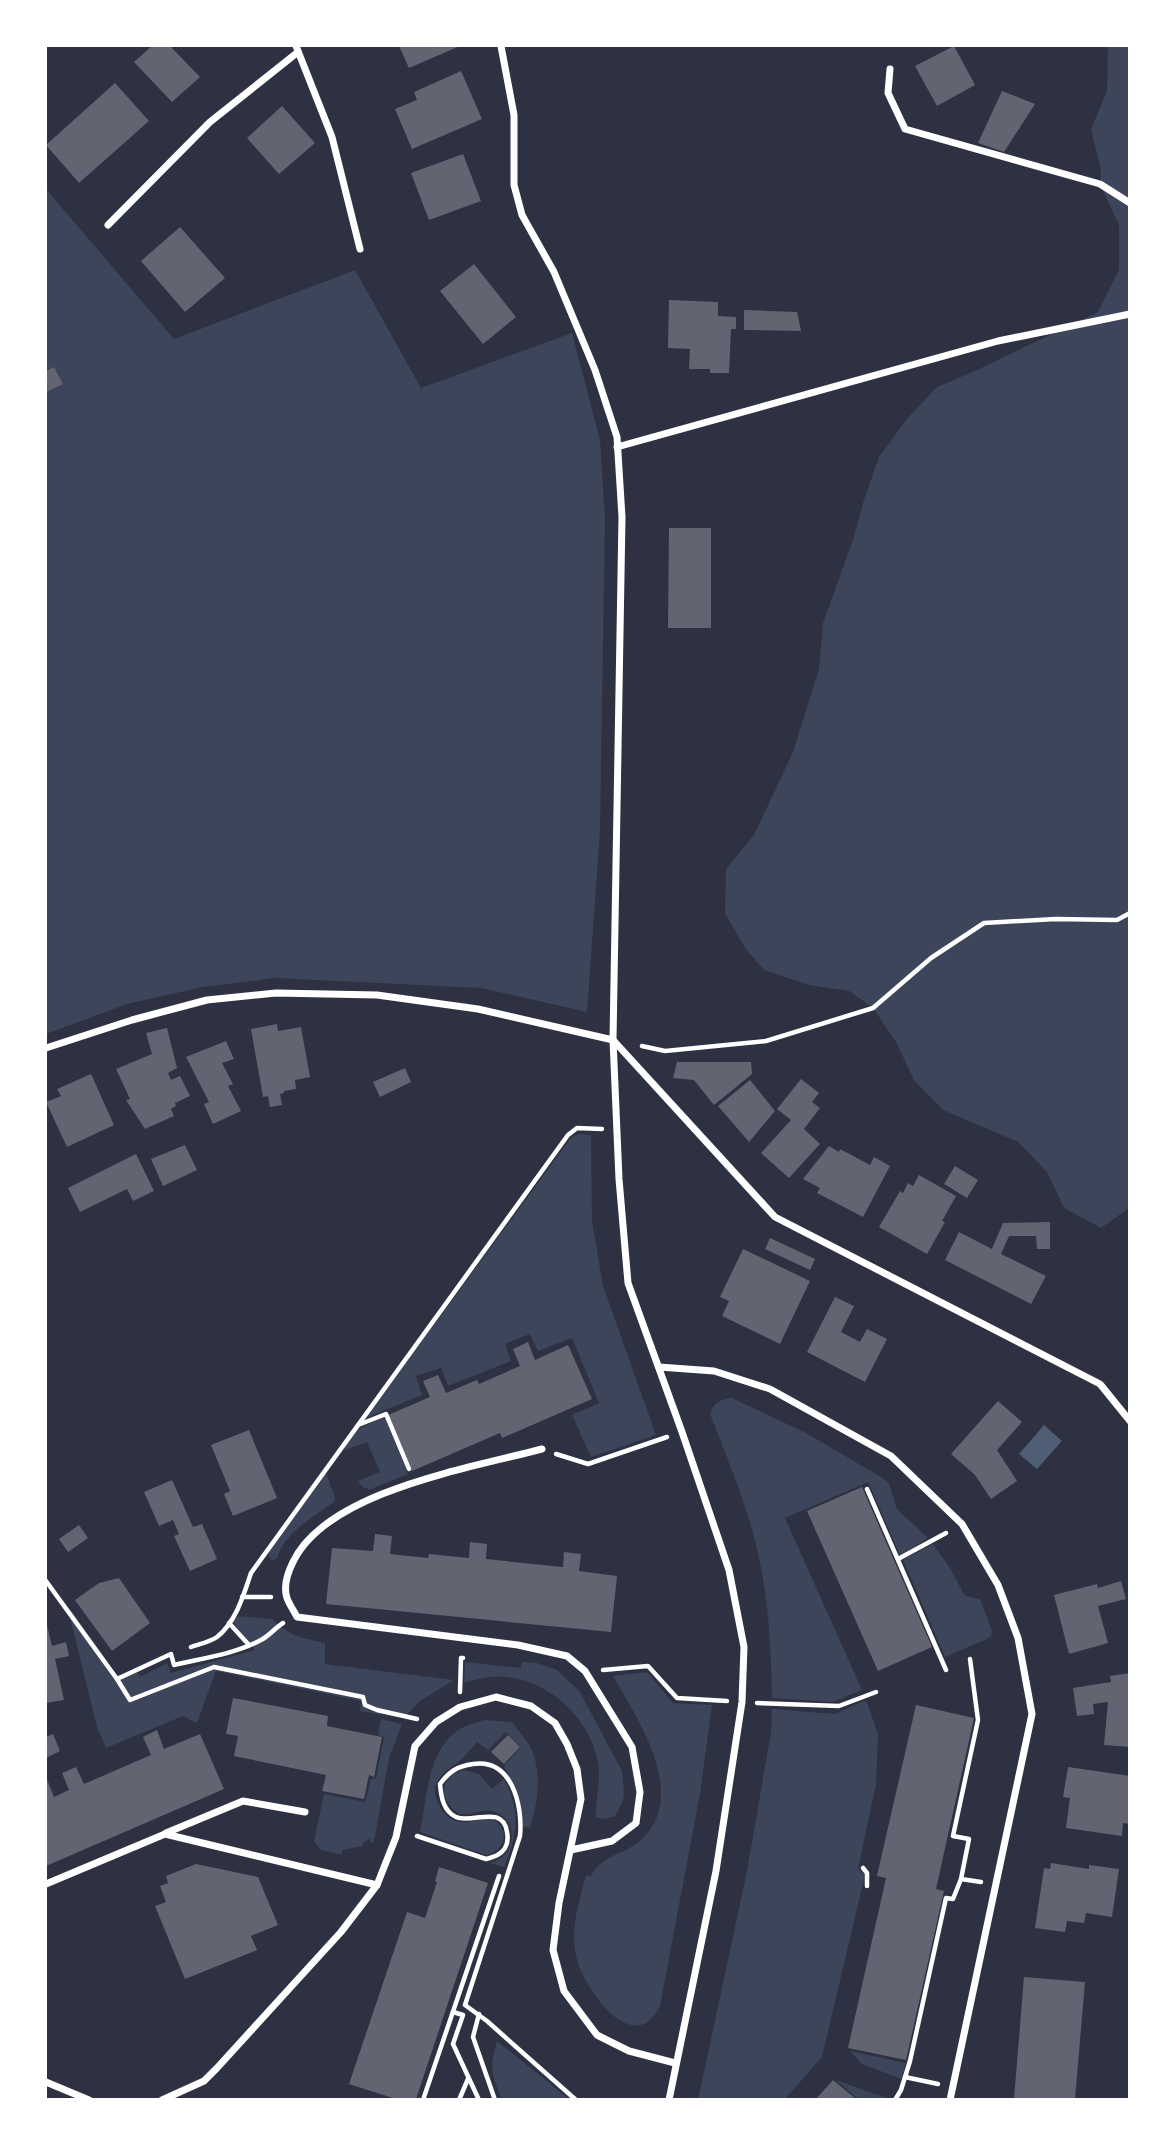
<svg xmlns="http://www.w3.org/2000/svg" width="1175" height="2145" viewBox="0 0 1175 2145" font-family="Raleway,sans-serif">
  <rect width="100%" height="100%" fill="#2d3142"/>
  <g fill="#3c4559">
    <polygon points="1104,46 1129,46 1129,1208 1101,1228 1064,1208 1047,1172 1018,1142 943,1110 914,1080 896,1042 873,1008 849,991 809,985 764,970 745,948 725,913 726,869 754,835 793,752 819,669 823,623 853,540 864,500 879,457 906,420 937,387 977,370 1098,312 1119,270 1119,225 1100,184 1101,170 1091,129 1107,91 1108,49"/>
    <polygon points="46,189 174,339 355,270 421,388 572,333 600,440 605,518 600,830 587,1012 481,988 275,978 203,987 127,1004 46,1034"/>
    <polygon points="578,1134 591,1135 592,1221 603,1286 656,1435 591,1457 572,1415 599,1403 572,1338 538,1351 530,1334 505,1344 511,1361 448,1386 441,1368 416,1376 422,1395 366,1418 570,1139"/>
    <path d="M 732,1398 L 806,1433 L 881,1477 L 889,1483 L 897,1509 L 928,1538 L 900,1555 L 868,1482 L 785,1518 L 862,1690 L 833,1702 L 772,1698 C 771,1651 769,1604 759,1558 C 749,1509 728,1461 710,1414 C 714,1403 720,1399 732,1398 Z"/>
    <path d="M 385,1417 L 408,1474 L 371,1489 C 364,1489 361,1487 358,1481 L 380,1472 L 367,1442 L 345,1450 L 344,1446 L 358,1429 Z"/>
    <path d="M 326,1473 L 335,1497 L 334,1502 C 315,1515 281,1536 277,1559 L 272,1560 L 269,1557 L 269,1552 Z"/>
    <polygon points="933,1544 950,1568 965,1596 980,1599 992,1631 991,1636 987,1639 945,1657 903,1560"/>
    <path d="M 71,1610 L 118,1677 L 136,1670 L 140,1677 L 167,1663 L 171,1673 L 255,1650 L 232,1621 L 236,1616 L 272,1619 C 289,1636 302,1638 325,1643 L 325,1664 L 454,1680 L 420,1701 L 404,1718 L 360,1711 L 361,1701 L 216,1671 L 197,1723 L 183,1716 L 106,1748 L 97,1727 L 69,1613 Z"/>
    <path d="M 465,1662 L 521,1668 L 522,1662 L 537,1663 L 557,1670 L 580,1692 L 622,1771 L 624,1792 L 623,1801 L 615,1816 L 603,1819 L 596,1817 C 595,1798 602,1780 597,1758 C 588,1717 549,1681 506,1677 C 492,1675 477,1679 464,1683 Z"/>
    <path d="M 647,1672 L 673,1703 L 712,1705 L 700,1794 L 660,2006 C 634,2060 583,1988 576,1956 C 570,1929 579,1901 586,1875 L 591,1876 C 602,1854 625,1855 642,1839 C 689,1794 637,1718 613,1676 Z"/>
    <polygon points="866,1700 878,1734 876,1784 858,1869 865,1875 822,2057 785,2099 698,2100 747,1871 771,1732 772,1709 835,1714"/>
    <polygon points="381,1719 402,1724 389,1758 375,1837 372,1844 369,1838 363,1843 363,1846 342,1850 342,1855 321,1850 314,1841 324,1794 365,1802 371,1779 376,1778 384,1737 378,1735"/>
    <path d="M 485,1720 L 512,1722 C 517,1729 524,1737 529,1745 C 543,1769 538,1802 530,1828 L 523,1826 L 520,1801 L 504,1766 L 521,1747 L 506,1732 L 488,1750 L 477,1742 C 471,1749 465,1757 458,1762 C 441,1775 427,1784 440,1807 C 445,1815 451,1821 461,1822 C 472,1824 483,1815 493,1820 C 511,1829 505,1852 486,1855 L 420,1832 C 427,1799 427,1749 460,1729 C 467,1725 477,1722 485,1720 Z"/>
    <path d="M 464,1770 L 479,1774 L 492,1789 L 504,1779 C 521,1811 518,1835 504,1867 L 490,1863 C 495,1861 501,1859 504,1855 C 518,1841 512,1815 492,1811 C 480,1809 471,1816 459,1814 C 439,1801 438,1777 464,1770 Z"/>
    <path d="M 497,2041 L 569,2099 L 502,2099 C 491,2073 489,2069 497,2041 Z"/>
    <polygon points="850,2051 906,2063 901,2079 862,2064"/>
    <polygon points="836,2080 889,2099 858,2099"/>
  </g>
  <polygon fill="#4f5d75" points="1044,1425 1062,1441 1037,1469 1019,1454"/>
  <g fill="#626471">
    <polygon points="152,46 170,46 200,77 172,102 134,62"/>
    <polygon points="399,46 460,46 409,68"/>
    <polygon points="954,46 975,85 937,106 915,66"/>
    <polygon points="461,71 482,119 412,149 395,109 417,100 414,92"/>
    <polygon points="115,83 149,121 79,183 46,145"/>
    <polygon points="1002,91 1035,104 1004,152 978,143"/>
    <polygon points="282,106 315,143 279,174 247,138"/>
    <polygon points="463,154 481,201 429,220 411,173"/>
    <polygon points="180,227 225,278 185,312 141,261"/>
    <polygon points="474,264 516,317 483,344 440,291"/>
    <polygon points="669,300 718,302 718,316 736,317 736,329 731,329 729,373 710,373 710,369 689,369 690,349 668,348"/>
    <polygon points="744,310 797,312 801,331 744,330"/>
    <polygon points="54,367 63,384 46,392 46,371"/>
    <polygon points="669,528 711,528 711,628 668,628"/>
    <polygon points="277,1024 278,1031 301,1027 310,1077 295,1080 296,1089 284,1091 284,1093 280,1094 282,1105 270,1107 268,1096 263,1097 251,1029"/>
    <polygon points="167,1028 177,1068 168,1073 171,1080 180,1076 190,1096 175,1103 176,1106 171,1109 174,1116 145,1129 126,1100 130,1099 116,1069 152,1054 146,1033"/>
    <polygon points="226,1041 234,1059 222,1063 233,1084 228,1086 241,1111 213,1124 204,1104 209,1102 186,1057"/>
    <polygon points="677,1062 751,1062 752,1074 714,1105 694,1080 673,1078"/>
    <polygon points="405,1068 411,1082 380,1097 373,1082"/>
    <polygon points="91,1074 114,1125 67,1147 46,1102 61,1096 57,1089"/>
    <polygon points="801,1079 819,1093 812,1102 820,1108 804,1129 820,1144 789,1178 761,1153 791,1120 777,1109"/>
    <polygon points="750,1080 775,1111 749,1142 718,1106"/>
    <polygon points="185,1145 197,1170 163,1186 151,1159"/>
    <polygon points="829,1146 839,1152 840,1149 870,1165 874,1157 890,1166 863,1217 817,1193 820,1188 803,1179"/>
    <polygon points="136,1154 154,1191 133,1201 127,1189 80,1212 68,1188"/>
    <polygon points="955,1166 978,1180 967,1198 944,1184"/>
    <polygon points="919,1175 956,1196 942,1221 945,1222 927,1254 879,1227 900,1191 903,1193 908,1183 913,1186"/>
    <polygon points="1050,1222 1050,1249 1037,1249 1036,1236 1009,1236 1001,1254 1046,1276 1031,1304 945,1260 959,1232 992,1249 1003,1223"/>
    <polygon points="770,1238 815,1259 810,1270 765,1249"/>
    <polygon points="743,1249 810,1281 780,1344 722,1316 729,1301 720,1297"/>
    <polygon points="835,1297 854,1306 841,1332 860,1342 867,1329 887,1339 865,1382 807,1352"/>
    <polygon points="528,1342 535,1360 568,1345 592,1399 502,1438 500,1433 412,1471 388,1415 430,1397 423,1381 438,1375 446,1393 477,1380 479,1384 520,1366 513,1349"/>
    <polygon points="998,1401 1022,1422 997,1450 1017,1481 991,1499 975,1475 951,1454"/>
    <polygon points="249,1430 277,1498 233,1516 224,1494 230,1491 211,1445"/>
    <polygon points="172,1480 193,1527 202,1524 217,1559 190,1571 174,1536 179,1534 173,1520 159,1526 144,1492"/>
    <polygon points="862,1487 932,1647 878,1671 807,1511"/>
    <polygon points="79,1525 88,1538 68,1552 59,1539"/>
    <polygon points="375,1534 392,1536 390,1554 428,1558 429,1554 469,1558 470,1542 487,1544 486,1559 523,1563 563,1567 564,1552 581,1554 579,1571 617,1576 611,1632 326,1604 332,1548 373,1551"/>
    <polygon points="119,1578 150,1623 112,1651 75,1600 99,1583"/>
    <polygon points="1121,1581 1126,1599 1098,1606 1108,1643 1069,1654 1054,1595 1097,1584 1098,1588"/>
    <polygon points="46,1621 52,1646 66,1642 69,1656 55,1659 64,1700 46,1703"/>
    <polygon points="1130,1673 1130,1747 1104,1745 1108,1702 1093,1704 1094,1714 1077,1716 1073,1688 1111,1682 1110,1676"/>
    <polygon points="233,1698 328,1716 327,1726 382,1737 374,1777 369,1775 364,1799 322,1791 326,1775 234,1756 238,1736 226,1734"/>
    <polygon points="916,1705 974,1718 936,1889 944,1891 906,2060 848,2048 886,1878 877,1876"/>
    <polygon points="157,1730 164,1749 200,1734 224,1789 46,1866 46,1777 54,1797 69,1790 62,1773 76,1767 84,1784 151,1755 143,1737"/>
    <polygon points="53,1734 60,1751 46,1758 46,1737"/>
    <polygon points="508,1735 520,1747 504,1764 491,1752"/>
    <polygon points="1068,1767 1130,1776 1130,1824 1123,1823 1122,1836 1066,1828 1070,1798 1063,1797"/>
    <polygon points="1051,1863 1089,1869 1089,1865 1119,1869 1112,1917 1086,1913 1084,1923 1067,1921 1065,1932 1035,1928 1044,1868 1050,1869"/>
    <polygon points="196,1864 258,1877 278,1925 251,1936 257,1950 185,1979 155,1906 166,1902 160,1886 168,1883 166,1876"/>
    <polygon points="439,1867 488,1883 416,2099 396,2099 349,2084 407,1912 425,1918 437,1882 435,1881"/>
    <polygon points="1024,1977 1085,1982 1075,2099 1014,2099"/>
    <polygon points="833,2080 856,2099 816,2099"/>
  </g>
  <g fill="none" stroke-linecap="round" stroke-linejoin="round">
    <g stroke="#fff" stroke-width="4.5">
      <polyline points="642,1046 665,1051 766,1041 873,1008 931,958 984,923 1056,919 1117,920 1130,913"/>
      <polyline points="358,1425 386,1414 409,1469"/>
      <polyline points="556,1454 588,1464 667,1437"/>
      <polyline points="867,1489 946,1670"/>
      <polyline points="898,1559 946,1533"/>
      <path d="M 46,1581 L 117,1679 L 171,1654 L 174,1665 C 203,1658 235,1654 261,1640 C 269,1636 275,1628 283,1623"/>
      <polyline points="242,1597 271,1597"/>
      <polyline points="229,1623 249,1645"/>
      <path d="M 191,1647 C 199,1644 210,1642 217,1637 C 236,1622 244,1594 251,1573 L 568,1135 L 577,1128 L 602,1129"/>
      <polyline points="603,1670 648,1666 677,1698 727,1701"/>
      <polyline points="117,1679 130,1700 214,1667 363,1697 365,1705 377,1710 417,1719"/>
      <polyline points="460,1692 461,1658 463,1658"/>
      <polyline points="757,1703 839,1706 876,1692"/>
      <path d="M 417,1836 L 486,1859 C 493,1857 501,1855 505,1848 C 508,1843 508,1837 507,1832 C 503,1804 472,1824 456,1817 C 443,1811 441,1796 440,1784 C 449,1772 457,1766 473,1764 C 512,1758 523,1806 520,1836 L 465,2005 L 487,2021 L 576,2100"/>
      <polyline points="863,1868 867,1873 867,1886"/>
      <polyline points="961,1879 981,1882"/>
      <polyline points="453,2012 463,2015 453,2044 479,2100"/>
      <polyline points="479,2014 473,2037 495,2100"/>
      <polyline points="905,2077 938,2084"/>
      <polyline points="423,2100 499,1876"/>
      <polyline points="459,2100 468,2079"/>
      <polyline points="895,2100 901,2090 910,2061 946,1898 953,1899 961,1879 969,1839 953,1836 978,1720 970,1659"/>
    </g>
    <g stroke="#fff" stroke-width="7">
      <polyline points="296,46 332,137 360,249"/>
      <polyline points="501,46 514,115 514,185 522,215 554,272 595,370 617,437 622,517 613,1040 619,1179 628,1283 682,1432 729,1570 744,1647 742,1702 716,1871 669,2100"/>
      <polyline points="890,69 888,93 905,129 1100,184 1130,203"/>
      <polyline points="108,225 210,122 298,52"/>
      <polyline points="617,447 998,341 1130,314"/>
      <polyline points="46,1048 132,1020 207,1000 276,993 377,995 478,1009 613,1040 775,1217 1100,1384 1130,1421"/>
      <polyline points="659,1367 714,1371 770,1389 891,1456 962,1524 998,1585 1018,1638 1032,1714 950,2100"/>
      <path d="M 542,1449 C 471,1468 327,1491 293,1562 C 288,1572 283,1586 287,1598 C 289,1604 294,1611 297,1617 L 518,1645 L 567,1656 L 585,1671 L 632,1747 L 640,1792 L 636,1823 L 612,1841 L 571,1850"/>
      <polyline points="166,1833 243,1801 305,1812"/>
      <polyline points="46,1884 165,1834 377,1885"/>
      <polyline points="46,2082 89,2100"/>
      <polyline points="162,2100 204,2081 217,2068 341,1932 377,1885 396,1837 415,1746 436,1722 460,1707 496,1697 531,1706 555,1723 567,1744 577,1769 581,1799 559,1903 553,1950 564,1991 597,2035 629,2051 675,2063"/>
    </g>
  </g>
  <rect width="1175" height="2145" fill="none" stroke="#ffffff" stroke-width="94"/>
</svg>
